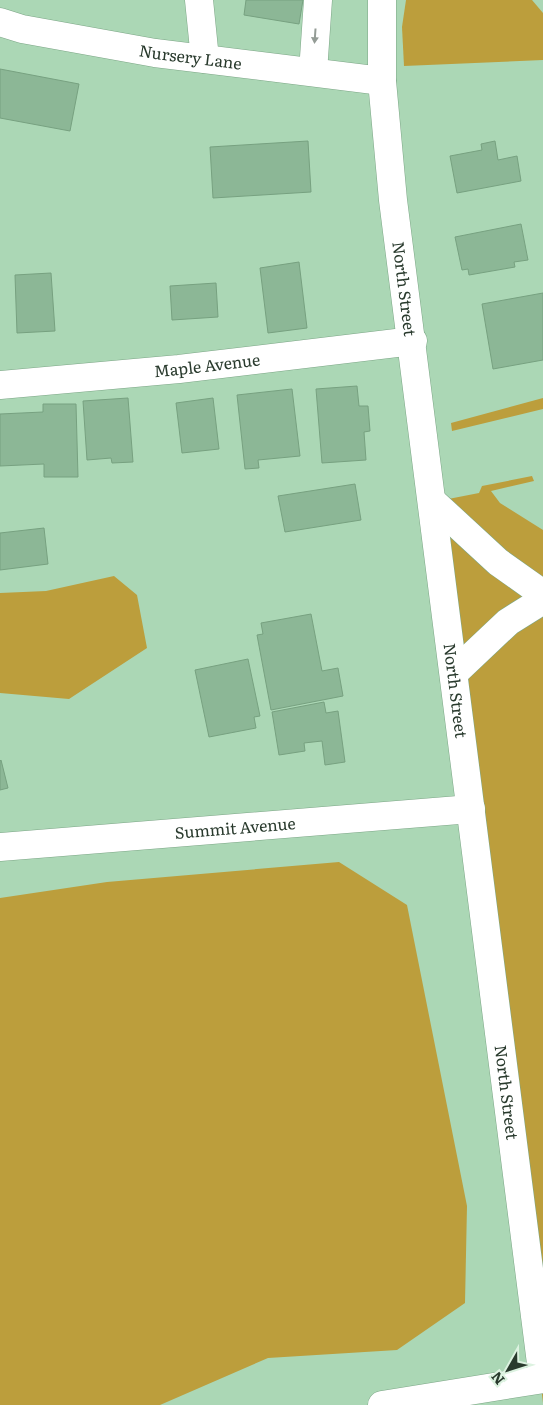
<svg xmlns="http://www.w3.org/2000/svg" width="543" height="1405" viewBox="0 0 543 1405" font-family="Literata,serif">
  <rect width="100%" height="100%" fill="#abd7b5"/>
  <g fill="#bc9e3c">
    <polygon points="406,0 532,0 543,13 543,60 404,66 402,27"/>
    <polygon points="543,398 543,409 452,431 451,423"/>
    <polygon points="532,476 534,481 491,491 500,503 543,530 543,1403 433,502 479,493 482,486"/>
    <polygon points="114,576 137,595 147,648 69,699 0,693 0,593 46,591"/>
    <polygon points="339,862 407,905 467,1206 465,1303 397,1350 268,1358 160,1405 0,1405 0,898 107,882"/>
  </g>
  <g fill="#8cb796" stroke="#77a180">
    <polygon points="246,0 303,0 299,24 244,15"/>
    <polygon points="0,69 79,84 70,131 0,118"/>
    <polygon points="308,141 311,192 213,198 210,147"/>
    <polygon points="495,141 498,160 517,156 521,181 457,193 450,156 482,150 481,144"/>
    <polygon points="521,224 528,260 514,262 515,267 469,275 468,269 462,270 455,237"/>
    <polygon points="299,262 307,328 268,333 260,268"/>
    <polygon points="51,273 55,331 17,333 15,275"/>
    <polygon points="216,283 218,317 172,320 170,286"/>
    <polygon points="543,293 543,360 493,369 482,304"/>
    <polygon points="357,386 359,406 368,406 370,431 364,432 366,460 322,463 316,389"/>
    <polygon points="292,389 300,456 258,460 259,468 245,469 237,395"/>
    <polygon points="128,398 133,462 112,463 111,458 87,460 83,401"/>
    <polygon points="213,398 219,449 182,453 176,403"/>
    <polygon points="43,404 76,404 78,477 44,477 44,464 0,466 0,414 43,412"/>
    <polygon points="355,484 361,520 285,532 278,496"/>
    <polygon points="44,528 48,564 0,570 0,533"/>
    <polygon points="311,614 322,671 338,668 343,696 271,710 257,635 263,634 261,623"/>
    <polygon points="248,659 260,716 254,717 256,728 209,737 195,670"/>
    <polygon points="324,702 326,713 338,711 345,762 325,765 322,741 304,743 305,751 279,755 272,712"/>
    <polygon points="1,760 8,788 0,790 0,761"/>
  </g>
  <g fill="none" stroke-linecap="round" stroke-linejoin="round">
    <defs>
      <g id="minor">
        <polyline points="199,0 205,59"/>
        <path id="s1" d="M 382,0 L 382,81 L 393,200 L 543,1379"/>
        <path id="s2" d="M 0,22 L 22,29 L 155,53 L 382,81"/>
        <polyline points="313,72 318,0"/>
        <path id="s3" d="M 0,385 L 179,369 L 413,341"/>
        <polyline points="433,502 498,562 543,594"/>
        <polyline points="454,673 508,622 543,600"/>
        <path id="s4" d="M 0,847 L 471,809"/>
        <polyline points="382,1405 543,1379"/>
      </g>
    </defs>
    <use href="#minor" stroke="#7ca686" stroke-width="29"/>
    <use href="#minor" stroke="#fff" stroke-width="28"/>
  </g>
  <defs><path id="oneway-solid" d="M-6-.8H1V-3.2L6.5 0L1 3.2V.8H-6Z" transform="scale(1.25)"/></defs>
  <use fill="#949c96" href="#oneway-solid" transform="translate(315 36) rotate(94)"/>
  <g text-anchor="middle" stroke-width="5" stroke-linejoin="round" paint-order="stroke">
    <g font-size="16" fill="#293a2d" stroke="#dcf2e0">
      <text dy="6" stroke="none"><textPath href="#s2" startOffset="194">Nursery Lane</textPath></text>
      <text dy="6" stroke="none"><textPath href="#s1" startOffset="290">North Street</textPath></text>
      <text dy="6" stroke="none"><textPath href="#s3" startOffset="208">Maple Avenue</textPath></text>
      <text dy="6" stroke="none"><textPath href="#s1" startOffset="695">North Street</textPath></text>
      <text dy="6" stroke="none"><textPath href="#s4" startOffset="236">Summit Avenue</textPath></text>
      <text dy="6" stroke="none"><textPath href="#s1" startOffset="1100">North Street</textPath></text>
    </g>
  </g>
  <g transform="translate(508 1370) rotate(231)" stroke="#dcf2e0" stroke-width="4" paint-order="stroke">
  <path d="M0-4L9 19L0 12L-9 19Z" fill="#293a2d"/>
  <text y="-8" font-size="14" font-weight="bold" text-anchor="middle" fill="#293a2d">N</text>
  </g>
</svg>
